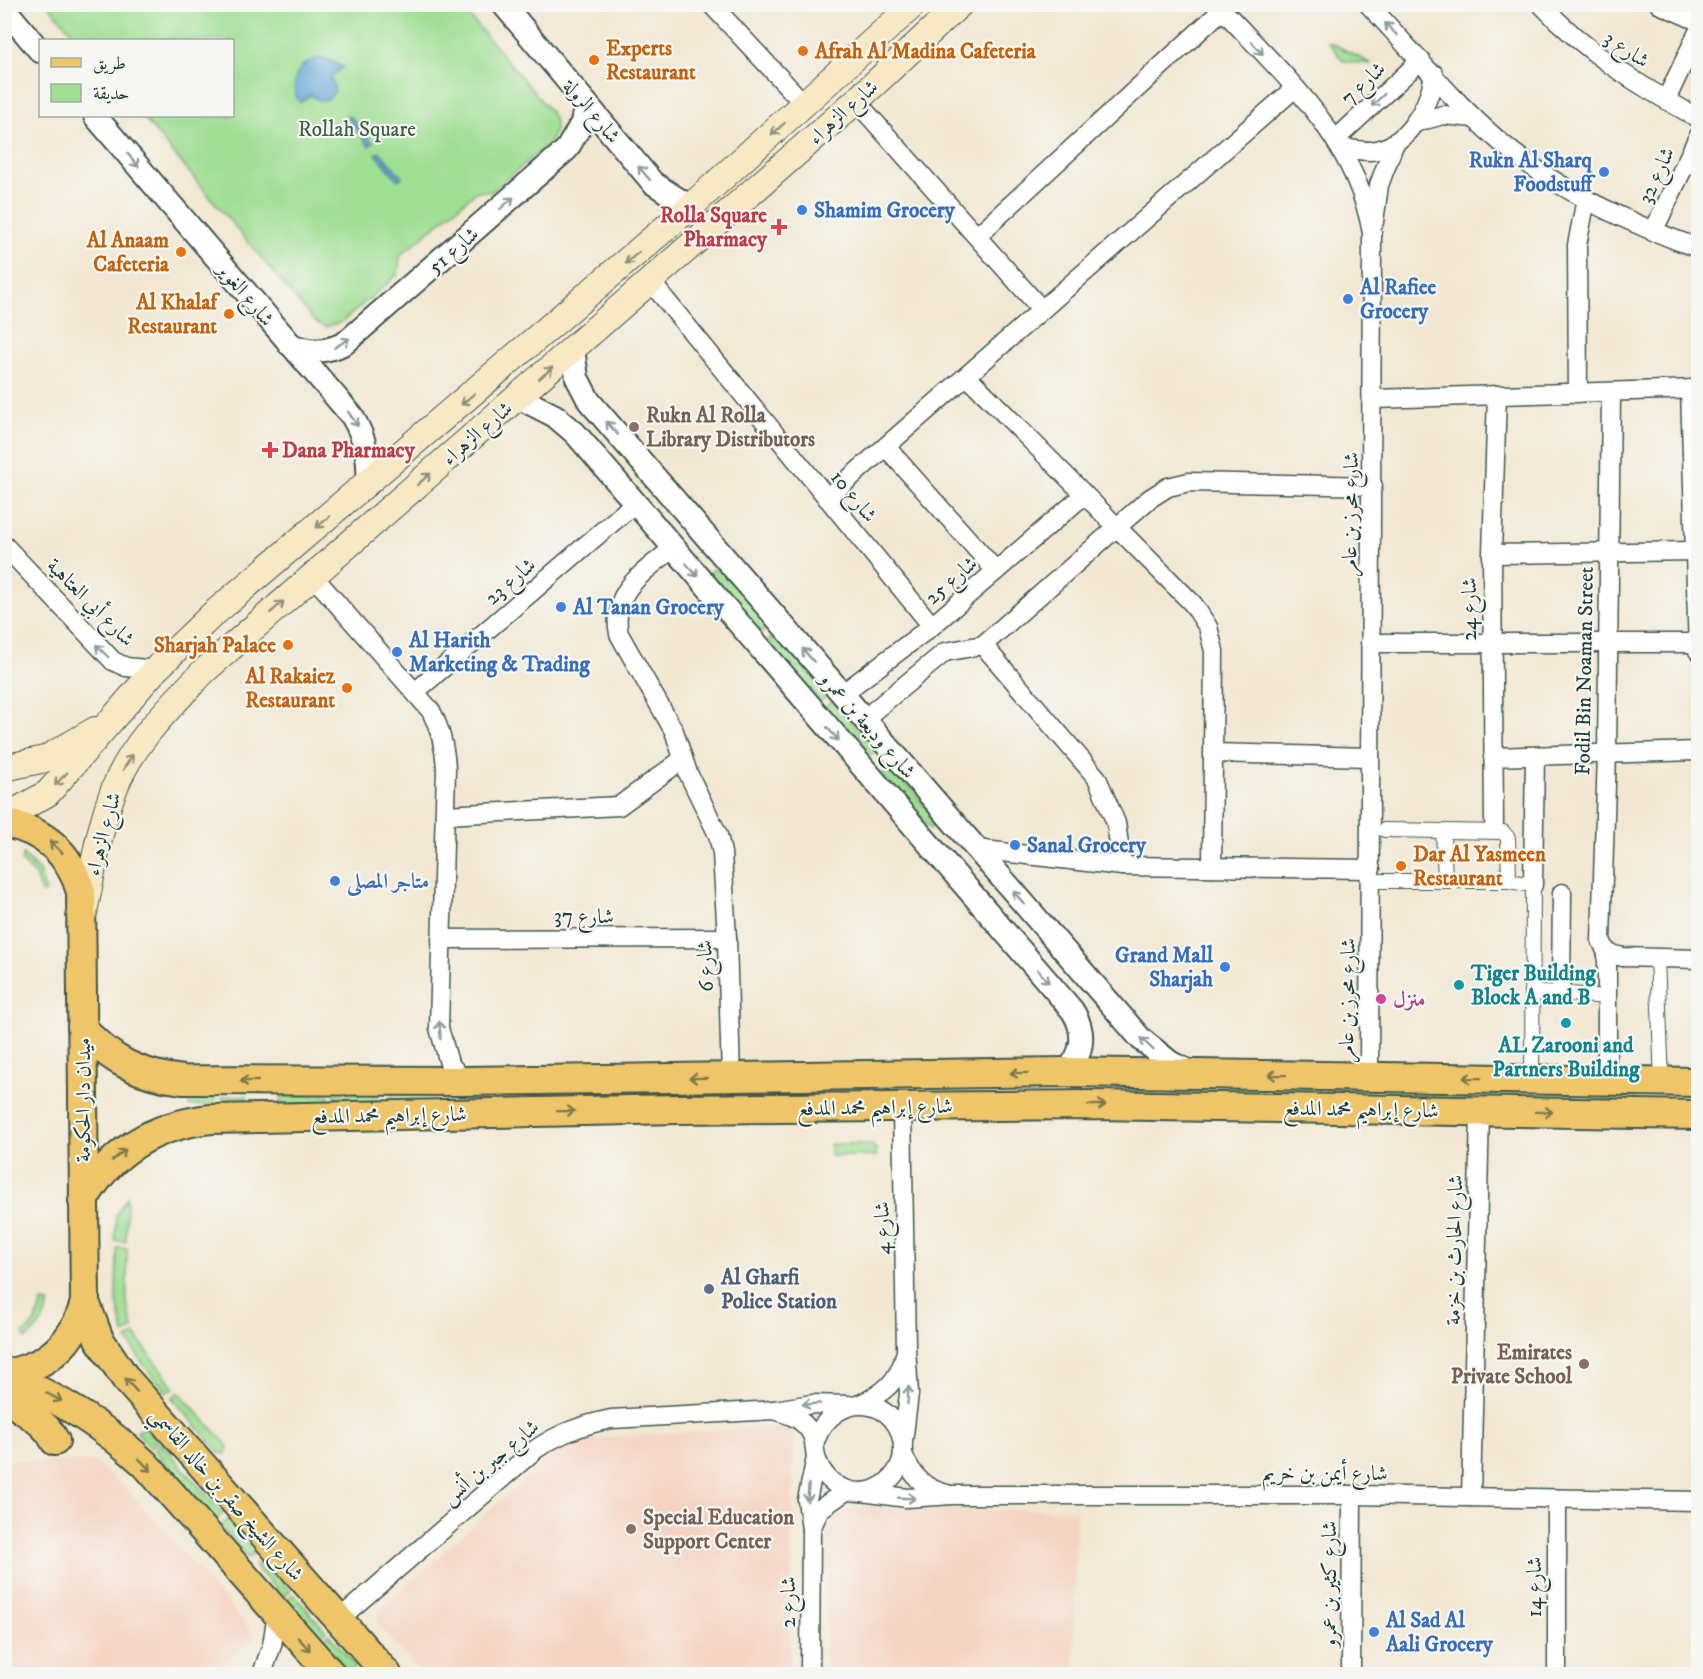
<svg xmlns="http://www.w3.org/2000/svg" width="1703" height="1679" viewBox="0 0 1703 1679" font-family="'IM FELL DW Pica',Amiri,serif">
  <rect width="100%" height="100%" fill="#f6f6f2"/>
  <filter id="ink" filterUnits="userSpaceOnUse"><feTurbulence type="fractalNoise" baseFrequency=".0167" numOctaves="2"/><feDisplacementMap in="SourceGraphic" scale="12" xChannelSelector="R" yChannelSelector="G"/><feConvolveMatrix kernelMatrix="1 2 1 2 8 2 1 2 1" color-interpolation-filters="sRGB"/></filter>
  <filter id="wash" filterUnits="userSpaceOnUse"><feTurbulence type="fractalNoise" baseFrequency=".008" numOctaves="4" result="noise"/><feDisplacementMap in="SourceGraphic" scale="24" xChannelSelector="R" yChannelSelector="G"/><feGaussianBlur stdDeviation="1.35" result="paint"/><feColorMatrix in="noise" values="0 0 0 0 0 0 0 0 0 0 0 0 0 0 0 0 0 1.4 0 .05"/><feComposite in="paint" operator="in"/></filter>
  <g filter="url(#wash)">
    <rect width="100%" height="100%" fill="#f2e7d2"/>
    <g fill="#f5d3c2">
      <polygon points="786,1426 794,1436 790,1674 421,1674 378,1624 378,1611 559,1448 584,1439"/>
      <polygon points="4,1461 93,1461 129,1491 256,1636 211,1674 5,1674"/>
      <polygon points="864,1507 1076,1510 1074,1674 826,1674 827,1535 834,1521 844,1512"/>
    </g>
    <g fill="#9fde93" stroke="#5f8e64" stroke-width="1.5">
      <path d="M 48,5 L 460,5 L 550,111 C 558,123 557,133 548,144 L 492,192 L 477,191 L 400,256 L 398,274 L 342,322 L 325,327 L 315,322 L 142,116 L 232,116 L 232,40 L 79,40 Z"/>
      <polygon points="1328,41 1372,64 1343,61"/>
      <polygon points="718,566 770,626 761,633 709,573"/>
      <polygon points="776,634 829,695 820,702 768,641"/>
      <polygon points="833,700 877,750 869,757 825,707"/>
      <polygon points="890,766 939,821 930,829 881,774"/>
      <polygon points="23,855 39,871 46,892 41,893 35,875 21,861"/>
      <polygon points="1116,1084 1155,1085 1155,1094 1116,1094"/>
      <polygon points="1170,1085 1213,1086 1213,1095 1170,1094"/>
      <polygon points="1220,1086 1262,1086 1262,1096 1220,1095"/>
      <polygon points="1274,1087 1319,1087 1319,1097 1274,1096"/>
      <polygon points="1325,1087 1373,1088 1373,1098 1325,1097"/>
      <polygon points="1386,1088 1425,1089 1425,1099 1386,1098"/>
      <polygon points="1431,1089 1471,1090 1471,1100 1431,1099"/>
      <polygon points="589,1090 589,1100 545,1101 545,1091"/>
      <polygon points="1485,1090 1524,1091 1524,1100 1485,1100"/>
      <polygon points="1532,1090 1577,1091 1576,1101 1532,1100"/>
      <polygon points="540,1091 540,1101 497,1101 497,1092"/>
      <polygon points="484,1092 484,1102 441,1102 440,1093"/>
      <polygon points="1590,1092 1636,1092 1636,1102 1590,1101"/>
      <polygon points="434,1093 434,1102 391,1103 391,1094"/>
      <polygon points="335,1094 377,1094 378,1103 335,1104"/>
      <polygon points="281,1095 329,1095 329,1104 281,1105"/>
      <polygon points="215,1096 215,1105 189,1106 189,1097"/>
      <polygon points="222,1096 247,1096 247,1105 223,1105"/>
      <polygon points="830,1144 871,1144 876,1149 876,1156 830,1156"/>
      <polygon points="127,1197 126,1241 115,1241 116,1215"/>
      <polygon points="117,1248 127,1248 127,1302 133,1329 124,1334 116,1298"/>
      <path d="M 42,1302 L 49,1303 C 45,1319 39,1329 26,1339 L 23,1335 L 36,1321 Z"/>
      <polygon points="135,1335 174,1387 167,1392 145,1367 127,1339"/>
      <polygon points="179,1392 228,1446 226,1454 220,1453 172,1398"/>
      <polygon points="145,1426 158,1441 150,1448 137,1432"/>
      <polygon points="161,1443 223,1514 215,1521 154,1450"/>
      <polygon points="228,1520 255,1552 248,1558 220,1526"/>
      <polygon points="262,1559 290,1591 283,1597 255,1566"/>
      <polygon points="293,1594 326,1631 319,1638 286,1600"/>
      <polygon points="329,1634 356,1666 349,1672 322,1641"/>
    </g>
    <g fill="#63a4d7" stroke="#417086" stroke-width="1.5">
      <path d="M 325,58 L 343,67 L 331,77 L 335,91 L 329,99 L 320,101 L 311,95 L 300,103 C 286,82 300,57 325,58 Z"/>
      <polygon points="346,116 351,117 373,143 369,146"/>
      <polygon points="380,152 402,177 398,180 376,154"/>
    </g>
  </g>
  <g filter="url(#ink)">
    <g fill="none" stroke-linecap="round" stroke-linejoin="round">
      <defs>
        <g id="pedestrian">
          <polyline points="1384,830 1503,832 1508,838 1509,881"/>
          <polyline points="1443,831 1445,881"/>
          <polyline points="1370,881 1509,881 1533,885 1532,1079"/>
          <polyline points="1657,958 1662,1082"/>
          <polyline points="1532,991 1607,997"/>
        </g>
        <g id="minor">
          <polyline points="711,4 805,105"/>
          <path d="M 1217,4 C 1281,73 1355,136 1372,233 L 1369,1077"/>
          <path d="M 1368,4 C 1411,49 1451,100 1498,140 C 1556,190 1627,223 1698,248"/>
          <path d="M 1541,4 C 1587,54 1640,86 1698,118"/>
          <polyline points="1659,4 1698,21"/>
          <polyline points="1666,100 1698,32"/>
          <polyline points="856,101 1042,310"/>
          <polyline points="1414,123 1443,115 1474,118"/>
          <polyline points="1336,139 1421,60"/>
          <path d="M 1342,148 C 1351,149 1360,151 1370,151 C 1407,148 1429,107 1434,74"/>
          <polyline points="1374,222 1379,185 1395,142"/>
          <polyline points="1653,232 1698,137"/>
          <polyline points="977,236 1222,10"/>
          <polyline points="651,282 932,626"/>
          <polyline points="967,376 1193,604 1208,627 1214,651 1212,867"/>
          <polyline points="1690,389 1698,651"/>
          <polyline points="1611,392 1607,754 1601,940 1607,953 1623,957 1698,959"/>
          <polyline points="1578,393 1577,245 1586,199"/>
          <polyline points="1373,399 1698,389"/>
          <polyline points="886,447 996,571"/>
          <polyline points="827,498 1295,88"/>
          <polyline points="4,545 113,661 126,667 155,670"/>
          <path d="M 673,548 C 644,573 610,590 619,634 L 674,731 L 688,773 L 718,835 L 722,853 L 727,938 L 731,1078"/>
          <polyline points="1492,554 1695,551"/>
          <path d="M 313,576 L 431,711 C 441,730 445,747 446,769 L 439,1028 L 449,1063 L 464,1081"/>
          <polyline points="1370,643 1698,643"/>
          <polyline points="983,645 1097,778 1116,823 1122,866"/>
          <polyline points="415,692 635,503"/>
          <polyline points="842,694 932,626 1084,495"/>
          <polyline points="864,719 945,652 983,645 1149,499 1168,487 1189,482 1373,486"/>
          <polyline points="1214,753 1369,757"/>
          <polyline points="1493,757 1698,751"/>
          <polyline points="445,815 619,806 683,759"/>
          <polyline points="1494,823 1492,554 1497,395"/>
          <polyline points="976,849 1122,866 1371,869"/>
          <polyline points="1533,885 1535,756"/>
          <polyline points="441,939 727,938"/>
          <polyline points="1561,992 1562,893"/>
          <polyline points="1607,1082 1607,953"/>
          <polyline points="902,1107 906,1348 909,1394 903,1442"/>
          <path d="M 860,1404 C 883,1394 899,1381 905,1355"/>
          <path d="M 774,1410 C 788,1414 801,1418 809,1430 C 817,1440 813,1450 817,1460 C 827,1488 858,1501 883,1485 C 895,1477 903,1464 903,1450 C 903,1398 836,1386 815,1441"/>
          <path d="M 903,1454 C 912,1476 924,1489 947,1494"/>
          <polyline points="862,1492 907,1498 952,1495 1352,1495 1698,1501"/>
          <polyline points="1471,1497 1480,1111"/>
          <polyline points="1557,1499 1557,1674"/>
          <polyline points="811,1529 820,1509 846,1491"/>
          <path d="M 338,1620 L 536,1449 C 560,1433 582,1425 611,1419 L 774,1410 L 812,1404 L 849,1405"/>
          <polyline points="262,1674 272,1645 277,1614"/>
          <polyline points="810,1674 811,1529 807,1500 816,1458"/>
          <polyline points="1351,1674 1352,1495"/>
        </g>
        <g id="tertiary">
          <polyline points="503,4 653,183 690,207"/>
          <polyline points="4,8 40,51"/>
          <path d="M 95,116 L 352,416 C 365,438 370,458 368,484"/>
          <path d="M 289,344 C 309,353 325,353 345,343 L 567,149 L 582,123 L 586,103"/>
          <polyline points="573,349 577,378 589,401 1141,1039 1171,1063 1193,1073"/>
          <path d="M 518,397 L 555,416 L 575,433 L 1072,1010 C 1086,1031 1084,1054 1066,1072"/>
        </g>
        <g id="secondary">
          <polyline points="4,768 45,759 95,730"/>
          <polyline points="4,818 48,793 155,670 211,616 690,207 914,4"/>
          <path d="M 84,912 C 93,871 99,826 115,787 C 133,742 171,706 204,671 L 856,101 L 960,4"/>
        </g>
        <g id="primary">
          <path d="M 4,823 C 44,830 70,853 81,892 L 85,1302 C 74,1343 46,1368 4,1374"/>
          <path d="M 82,1027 C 109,1061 140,1075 183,1080 L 464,1081 L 1066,1072 L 1698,1082"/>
          <path d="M 83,1201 C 111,1150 155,1125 211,1119 L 678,1109 L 1093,1105 L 1698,1115"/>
          <polyline points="85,1302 99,1339 126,1379 387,1674"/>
          <path d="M 4,1375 C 58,1397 103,1425 145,1464 L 331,1674"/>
          <path d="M 4,1394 C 21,1413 43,1417 55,1441"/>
        </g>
      </defs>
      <use href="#pedestrian" stroke="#3f564c" stroke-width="16"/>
      <use href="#minor" stroke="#3f564c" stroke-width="21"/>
      <use href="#tertiary" stroke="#3f564c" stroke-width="26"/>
      <use href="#secondary" stroke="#3f564c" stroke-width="28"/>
      <use href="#primary" stroke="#3f564c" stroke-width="32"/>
      <use href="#pedestrian" stroke="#fff" stroke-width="14"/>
      <use href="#minor" stroke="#fff" stroke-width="18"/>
      <use href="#tertiary" stroke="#fff" stroke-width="22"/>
      <use href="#secondary" stroke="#f8e8c3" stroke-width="26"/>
      <use href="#primary" stroke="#eec569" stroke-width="28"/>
    </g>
    <defs><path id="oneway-shaft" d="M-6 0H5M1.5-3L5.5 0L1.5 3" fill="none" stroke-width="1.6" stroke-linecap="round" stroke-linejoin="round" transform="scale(1.5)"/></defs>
    <g stroke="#8f9e9a">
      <use href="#oneway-shaft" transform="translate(1391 29) rotate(-134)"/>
      <use href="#oneway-shaft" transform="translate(1257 48) rotate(48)"/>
      <use href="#oneway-shaft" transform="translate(1378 100) rotate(137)"/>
      <use href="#oneway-shaft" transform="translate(133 160) rotate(50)"/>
      <use href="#oneway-shaft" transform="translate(644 173) rotate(-130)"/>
      <use href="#oneway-shaft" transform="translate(507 203) rotate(-41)"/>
      <use href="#oneway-shaft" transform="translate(342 343) rotate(-32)"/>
      <use href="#oneway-shaft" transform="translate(353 419) rotate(56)"/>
      <use href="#oneway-shaft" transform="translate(612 428) rotate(-131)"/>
      <use href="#oneway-shaft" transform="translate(692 570) rotate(49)"/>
      <use href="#oneway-shaft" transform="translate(102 651) rotate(-136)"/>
      <use href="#oneway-shaft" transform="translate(808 655) rotate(-131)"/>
      <use href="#oneway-shaft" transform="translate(833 734) rotate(49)"/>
      <use href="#oneway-shaft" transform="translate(1019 898) rotate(-131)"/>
      <use href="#oneway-shaft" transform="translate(1043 976) rotate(49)"/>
      <use href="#oneway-shaft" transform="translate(440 1030) rotate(-94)"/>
      <use href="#oneway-shaft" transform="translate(1147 1044) rotate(-137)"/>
      <use href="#oneway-shaft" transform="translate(908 1395) rotate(-87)"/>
      <use href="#oneway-shaft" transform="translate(811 1404) rotate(177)"/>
      <use href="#oneway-shaft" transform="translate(808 1493) rotate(94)"/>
      <use href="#oneway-shaft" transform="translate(907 1498) rotate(2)"/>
    </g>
    <g stroke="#8c927c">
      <use href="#oneway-shaft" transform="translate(778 129) rotate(138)"/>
      <use href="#oneway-shaft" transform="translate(632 258) rotate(139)"/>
      <use href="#oneway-shaft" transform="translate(546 373) rotate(-41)"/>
      <use href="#oneway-shaft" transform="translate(468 399) rotate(139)"/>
      <use href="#oneway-shaft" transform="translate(424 479) rotate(-41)"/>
      <use href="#oneway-shaft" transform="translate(323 522) rotate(140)"/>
      <use href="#oneway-shaft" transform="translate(277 607) rotate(-41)"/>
      <use href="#oneway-shaft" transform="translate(128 762) rotate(-59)"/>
      <use href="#oneway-shaft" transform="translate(61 779) rotate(134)"/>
    </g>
    <g stroke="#7c7a4c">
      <use href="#oneway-shaft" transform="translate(56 847) rotate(-137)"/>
      <use href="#oneway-shaft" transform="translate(1019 1073) rotate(179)"/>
      <use href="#oneway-shaft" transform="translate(1277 1075) rotate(-179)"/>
      <use href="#oneway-shaft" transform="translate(698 1078) rotate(179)"/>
      <use href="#oneway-shaft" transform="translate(1472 1078) rotate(-179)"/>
      <use href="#oneway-shaft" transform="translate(249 1081) rotate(180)"/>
      <use href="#oneway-shaft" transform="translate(1097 1105)"/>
      <use href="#oneway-shaft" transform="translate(566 1111) rotate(-1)"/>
      <use href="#oneway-shaft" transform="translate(1544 1112) rotate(1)"/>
      <use href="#oneway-shaft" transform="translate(119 1155) rotate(-40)"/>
      <use href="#oneway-shaft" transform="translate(131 1385) rotate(-131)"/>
      <use href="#oneway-shaft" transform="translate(54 1397) rotate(28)"/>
      <use href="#oneway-shaft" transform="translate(145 1465) rotate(46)"/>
      <use href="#oneway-shaft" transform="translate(304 1644) rotate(48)"/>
    </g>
  </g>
  <g fill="#e8710a" stroke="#f6f6f2" stroke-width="2">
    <circle cx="803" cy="51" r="6"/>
    <circle cx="594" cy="60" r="6"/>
    <circle cx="181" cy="252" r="6"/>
    <circle cx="229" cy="314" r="6"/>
    <circle cx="288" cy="645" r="6"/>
    <circle cx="347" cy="688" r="6"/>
    <circle cx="1401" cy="866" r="6"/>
  </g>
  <g fill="#3f7fe0" stroke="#f6f6f2" stroke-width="2">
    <circle cx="1604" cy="172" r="6"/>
    <circle cx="802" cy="210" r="6"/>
    <circle cx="1348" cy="299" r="6"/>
    <circle cx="561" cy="607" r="6"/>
    <circle cx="397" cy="652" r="6"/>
    <circle cx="1015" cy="845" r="6"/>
    <circle cx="335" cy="881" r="6"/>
    <circle cx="1225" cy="967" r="6"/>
    <circle cx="1374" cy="1632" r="6"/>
  </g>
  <g fill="#e0444e" stroke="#f6f6f2" stroke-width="2">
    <path d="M776 218h6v6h6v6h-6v6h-6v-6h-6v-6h6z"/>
    <path d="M267 441h6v6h6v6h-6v6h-6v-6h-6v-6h6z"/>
  </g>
  <g fill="#8d6e63" stroke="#f6f6f2" stroke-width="2">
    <circle cx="634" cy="427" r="6"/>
    <circle cx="1584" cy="1364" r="6"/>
    <circle cx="631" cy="1529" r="6"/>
  </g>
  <g fill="#0f9aa8" stroke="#f6f6f2" stroke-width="2">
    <circle cx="1459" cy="985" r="6"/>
    <circle cx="1566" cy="1023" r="6"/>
  </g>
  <circle fill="#d1479c" stroke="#f6f6f2" stroke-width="2" cx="1381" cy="999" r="6"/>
  <circle fill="#5c6f8a" stroke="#f6f6f2" stroke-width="2" cx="709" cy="1289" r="6"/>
  <g text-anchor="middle" stroke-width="4.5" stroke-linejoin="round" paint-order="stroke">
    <g font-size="21" font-weight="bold" fill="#c56008" stroke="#f6f6f2" text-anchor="end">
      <text x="606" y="55" text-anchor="start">Experts<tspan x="606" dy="24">Restaurant</tspan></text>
      <text x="815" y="58" text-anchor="start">Afrah Al Madina Cafeteria</text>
      <text x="169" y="247">Al Anaam<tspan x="169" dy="24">Cafeteria</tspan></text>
      <text x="217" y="309">Al Khalaf<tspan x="217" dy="24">Restaurant</tspan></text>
      <text x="276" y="652">Sharjah Palace</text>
      <text x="335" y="683">Al Rakaiez<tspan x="335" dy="24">Restaurant</tspan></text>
      <text x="1413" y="861" text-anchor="start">Dar Al Yasmeen<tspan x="1413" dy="24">Restaurant</tspan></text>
    </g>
    <g font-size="21" fill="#1f3d34" stroke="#f6f6f2">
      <text transform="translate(1627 49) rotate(34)" y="7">شارع 3</text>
      <text transform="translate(1363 83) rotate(-43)" y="7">شارع 7</text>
      <text transform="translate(592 111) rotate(50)" y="7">شارع الرولة</text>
      <text transform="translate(843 112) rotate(-42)" y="7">شارع الزهراء</text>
      <text transform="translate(1656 175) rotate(-65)" y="7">شارع 32</text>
      <text transform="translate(453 250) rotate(-41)" y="7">شارع 51</text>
      <text transform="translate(246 294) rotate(50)" y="7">شارع الغوير</text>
      <text transform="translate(477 433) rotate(-41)" y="7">شارع الزهراء</text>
      <text transform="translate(854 496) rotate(51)" y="7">شارع 10</text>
      <text transform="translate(1350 514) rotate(-89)" y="7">شارع محرز بن عامر</text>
      <text transform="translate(951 580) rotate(-41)" y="7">شارع 25</text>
      <text transform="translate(510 581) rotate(-41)" y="7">شارع 23</text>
      <text transform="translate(91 602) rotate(45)" y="7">شارع أبي العتاهية</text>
      <text transform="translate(1469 609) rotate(-90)" y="7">شارع 24</text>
      <text transform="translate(1584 671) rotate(-89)" y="7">Fodil Bin Noaman Street</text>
      <text transform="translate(868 725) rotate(49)" y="7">شارع وديعة بن عمرو</text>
      <text transform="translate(103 834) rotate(-75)" y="7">شارع الزهراء</text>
      <text x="584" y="923">شارع 37</text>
      <text transform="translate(705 966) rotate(-92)" y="7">شارع 6</text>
      <text transform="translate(1347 1000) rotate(-89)" y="7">شارع محرز بن عامر</text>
      <text transform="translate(83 1100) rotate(-90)" y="7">ميدان دار الحكومة</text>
      <text transform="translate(875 1107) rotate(-1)" y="7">شارع إبراهيم محمد المدفع</text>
      <text transform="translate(1361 1109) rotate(1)" y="7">شارع إبراهيم محمد المدفع</text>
      <text transform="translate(389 1115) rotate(-1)" y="7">شارع إبراهيم محمد المدفع</text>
      <text transform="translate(882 1228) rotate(-91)" y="7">شارع 4</text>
      <text transform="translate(1454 1250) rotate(-89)" y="7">شارع الحارث بن خزمة</text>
      <text transform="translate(490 1462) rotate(-40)" y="7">شارع جبر بن أنس</text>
      <text x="1325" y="1480">شارع أيمن بن خريم</text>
      <text transform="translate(227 1494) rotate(49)" y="7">شارع الشيخ صقر بن خالد القاسمي</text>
      <text transform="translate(1329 1584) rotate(-90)" y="7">شارع كثير بن عمرو</text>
      <text transform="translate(1534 1587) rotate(-90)" y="7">شارع 14</text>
      <text transform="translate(788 1602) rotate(-90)" y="7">شارع 2</text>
    </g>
    <g font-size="21" fill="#395d47" stroke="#f6f6f2">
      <text x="357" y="136">Rollah Square</text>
    </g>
    <g font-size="21" font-weight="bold" fill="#366cbe" stroke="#f6f6f2" text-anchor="start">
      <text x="1592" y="167" text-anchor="end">Rukn Al Sharq<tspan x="1592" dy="24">Foodstuff</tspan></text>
      <text x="814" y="217">Shamim Grocery</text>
      <text x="1360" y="294">Al Rafiee<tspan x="1360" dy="24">Grocery</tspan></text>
      <text x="573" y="614">Al Tanan Grocery</text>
      <text x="409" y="647">Al Harith<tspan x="409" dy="24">Marketing &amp; Trading</tspan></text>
      <text x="1027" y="852">Sanal Grocery</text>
      <text x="347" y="888">متاجر المصلى</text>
      <text x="1213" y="962" text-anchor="end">Grand Mall<tspan x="1213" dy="24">Sharjah</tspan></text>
      <text x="1386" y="1627">Al Sad Al<tspan x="1386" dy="24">Aali Grocery</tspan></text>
    </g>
    <g font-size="21" font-weight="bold" fill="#be3a42" stroke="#f6f6f2" text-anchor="end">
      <text x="767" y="222">Rolla Square<tspan x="767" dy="24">Pharmacy</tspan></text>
      <text x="282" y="457" text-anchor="start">Dana Pharmacy</text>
    </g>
    <g font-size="21" font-weight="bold" fill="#785e54" stroke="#f6f6f2" text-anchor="start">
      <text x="646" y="422">Rukn Al Rolla<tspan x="646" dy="24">Library Distributors</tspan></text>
      <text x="1572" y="1359" text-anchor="end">Emirates<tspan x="1572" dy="24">Private School</tspan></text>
      <text x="643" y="1524">Special Education<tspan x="643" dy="24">Support Center</tspan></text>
    </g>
    <g font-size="21" font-weight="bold" fill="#0d838f" stroke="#f6f6f2" text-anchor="start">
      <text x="1471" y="980">Tiger Building<tspan x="1471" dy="24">Block A and B</tspan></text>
      <text x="1566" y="1052" text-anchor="middle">AL Zarooni and<tspan x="1566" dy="24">Partners Building</tspan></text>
    </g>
    <g font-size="21" font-weight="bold" fill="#b23c85" stroke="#f6f6f2" text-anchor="start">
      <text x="1393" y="1006">منزل</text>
    </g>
    <g font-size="21" font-weight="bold" fill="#4e5e75" stroke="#f6f6f2" text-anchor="start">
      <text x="721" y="1284">Al Gharfi<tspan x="721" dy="24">Police Station</tspan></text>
    </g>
  </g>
  <rect width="1703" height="1679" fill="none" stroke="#f6f6f2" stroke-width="24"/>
  <rect x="39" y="39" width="195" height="78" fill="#f6f6f2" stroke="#a0aca6" stroke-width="1.5"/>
  <rect x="51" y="58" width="30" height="9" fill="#eec569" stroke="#a0aca6" stroke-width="1.5"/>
  <text x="93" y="69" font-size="18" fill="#1f3d34">طريق</text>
  <rect x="51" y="84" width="30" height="18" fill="#9fde93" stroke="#a0aca6" stroke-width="1.5"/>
  <text x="93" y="99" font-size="18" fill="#1f3d34">حديقة</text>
</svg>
